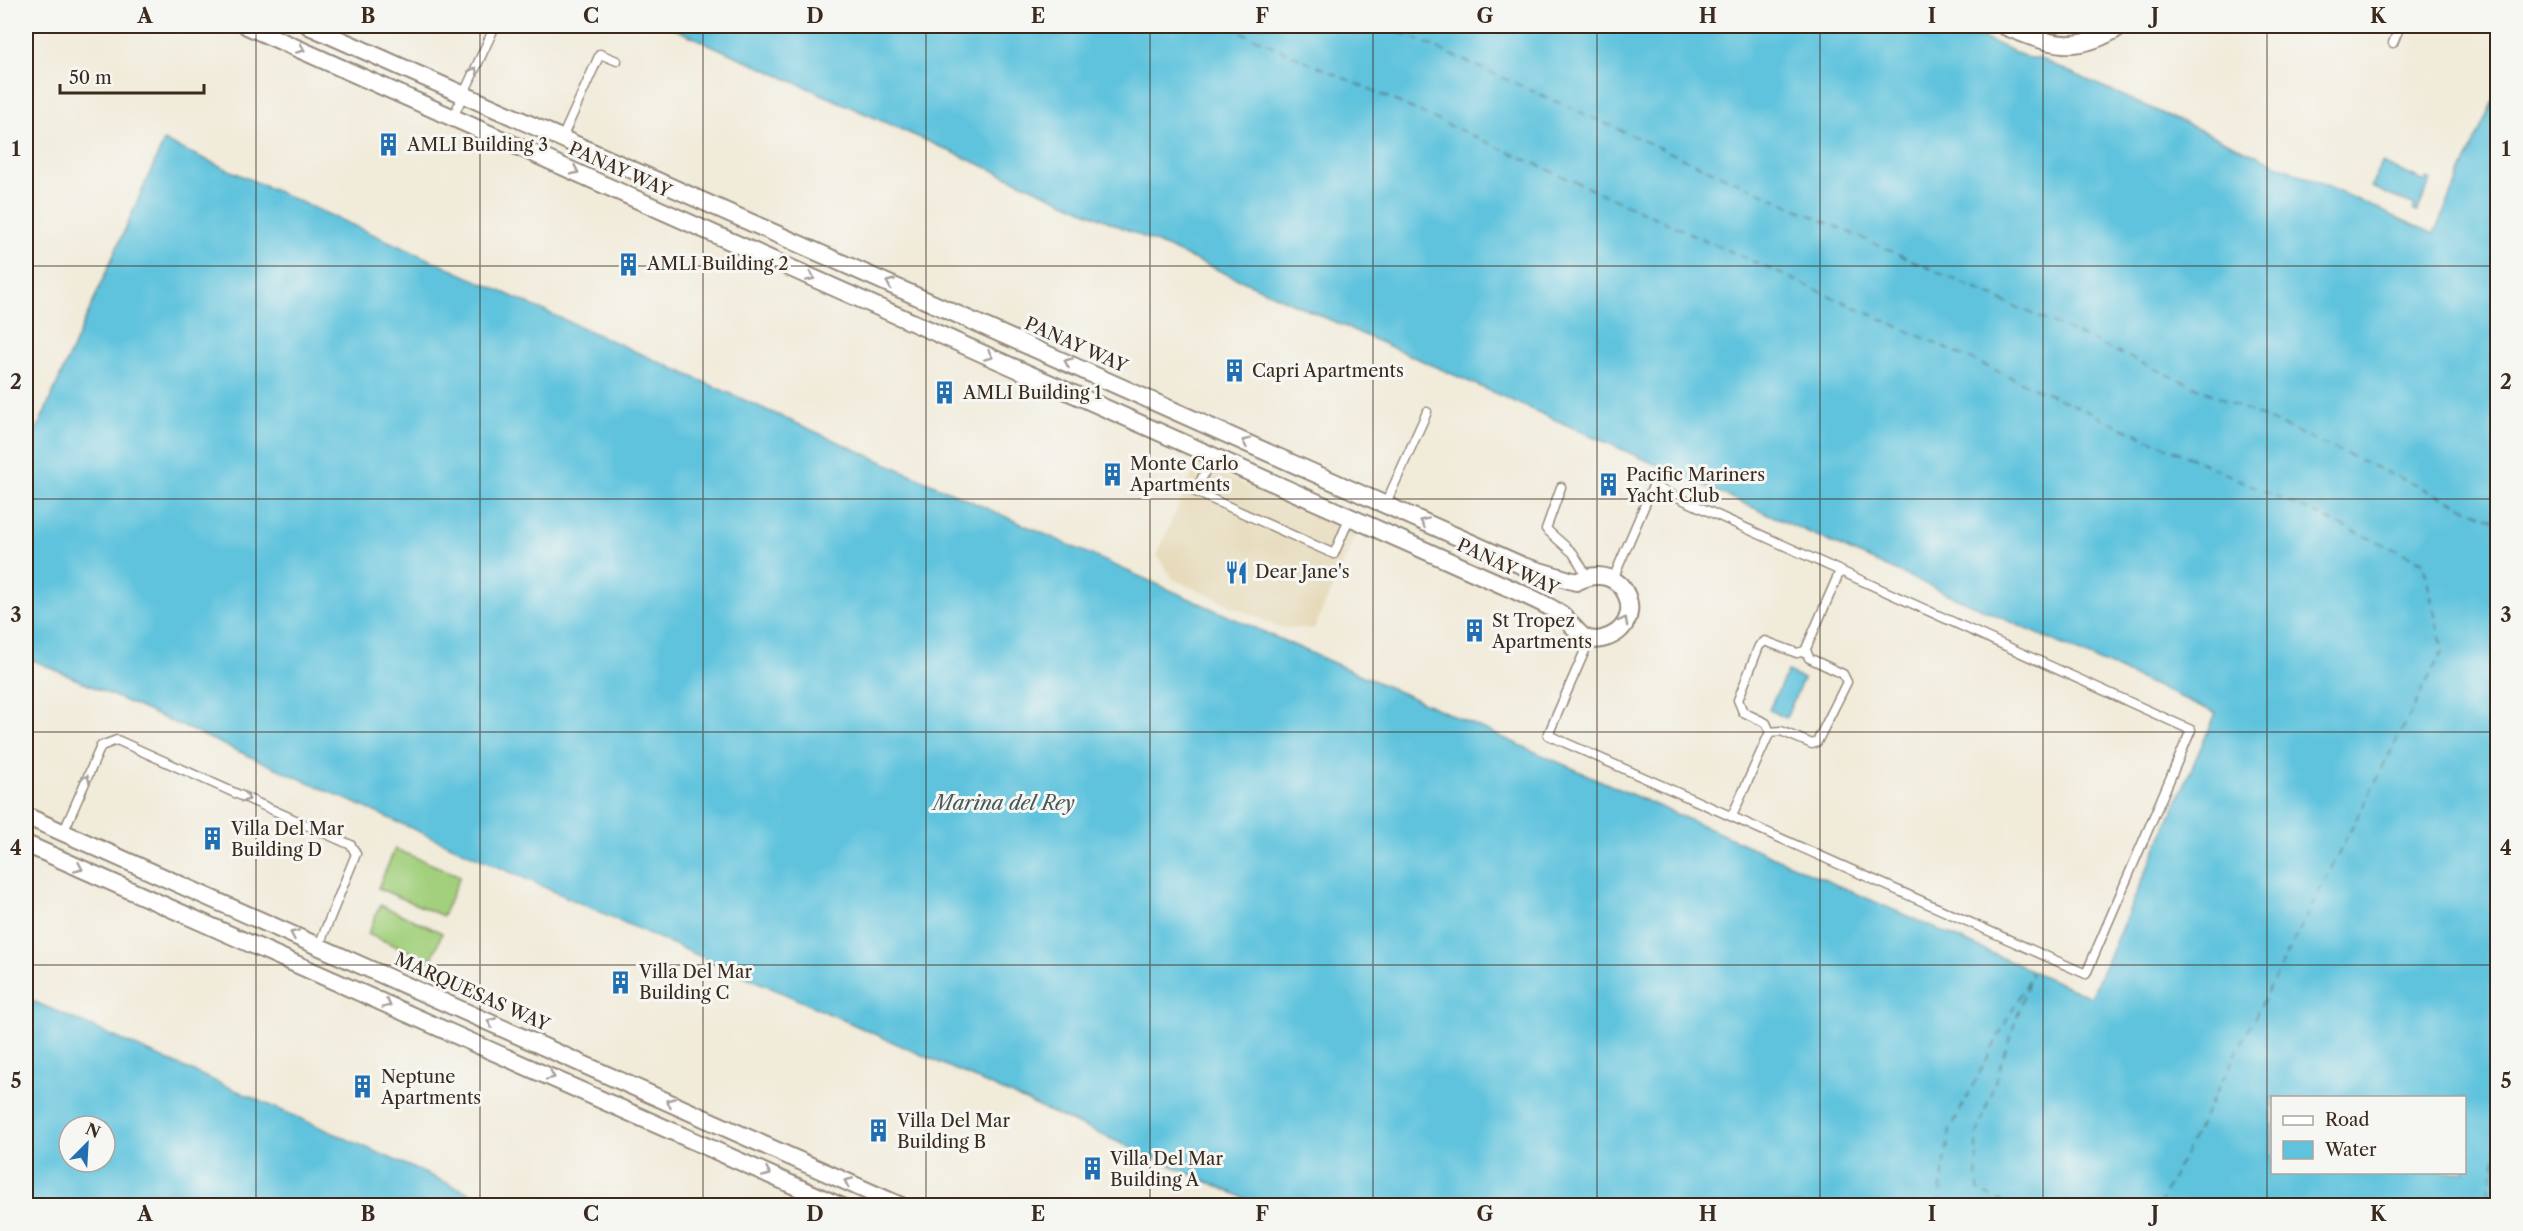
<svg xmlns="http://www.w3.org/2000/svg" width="2523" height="1231" viewBox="0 0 2523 1231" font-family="'Libre Caslon Text',serif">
  <rect width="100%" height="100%" fill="#f6f6f2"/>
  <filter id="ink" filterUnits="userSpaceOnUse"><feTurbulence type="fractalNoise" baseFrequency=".0167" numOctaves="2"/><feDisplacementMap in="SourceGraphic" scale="12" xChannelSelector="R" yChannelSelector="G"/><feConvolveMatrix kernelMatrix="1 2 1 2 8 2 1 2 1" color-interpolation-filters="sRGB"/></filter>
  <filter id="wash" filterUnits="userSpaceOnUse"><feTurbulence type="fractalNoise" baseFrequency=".008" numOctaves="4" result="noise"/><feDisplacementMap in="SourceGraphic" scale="24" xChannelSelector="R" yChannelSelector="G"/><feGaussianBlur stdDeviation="1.35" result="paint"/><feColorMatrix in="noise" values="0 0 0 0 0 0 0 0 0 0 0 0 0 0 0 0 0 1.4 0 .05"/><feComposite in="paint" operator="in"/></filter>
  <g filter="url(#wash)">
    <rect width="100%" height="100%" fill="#f1ebda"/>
    <polygon fill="#e6daba" points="1197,463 1356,535 1314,629 1278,627 1173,579 1157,555"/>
    <g fill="#a3d07d" stroke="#6f7d4e" stroke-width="1.5">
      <polygon points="395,849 460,876 443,916 378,888"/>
      <polygon points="380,905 442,933 431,961 368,934"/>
    </g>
    <g fill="#5fc3dd" stroke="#4d767e" stroke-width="1.5" fill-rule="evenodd">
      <path d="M 668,26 L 1956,26 L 2028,58 L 2038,58 L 2434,234 L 2497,91 L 2497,1205 L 1260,1205 L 26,657 L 26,454 L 164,141 L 1320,657 L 2091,997 L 2216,713 ZM 2272,1098 L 2464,1098 L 2464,1172 L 2272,1172 Z"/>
      <polygon points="2382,163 2425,182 2427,178 2431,180 2417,212 2413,210 2415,206 2371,187"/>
      <polygon points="1787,672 1803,679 1786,718 1769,710"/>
      <path d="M 26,998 L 497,1205 L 26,1205 ZM 69,1126 L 105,1126 L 105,1162 L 69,1162 Z"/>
    </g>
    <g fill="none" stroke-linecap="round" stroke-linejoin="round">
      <g stroke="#465857" stroke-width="1.5" stroke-dasharray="8 6" stroke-linecap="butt">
        <polyline points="1228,26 2423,562 2443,650 2158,1206"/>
        <polyline points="1387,26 2498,522"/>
        <polyline points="1938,1206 1950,1130 2032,972 1976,1138 1978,1190 2011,1206"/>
        <polyline points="2485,1206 2498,1149"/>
      </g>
    </g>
  </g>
  <g filter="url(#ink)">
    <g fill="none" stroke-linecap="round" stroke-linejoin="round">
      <defs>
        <g id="service">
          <polyline points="2393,43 2400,26"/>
          <polyline points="453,117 495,26"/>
          <polyline points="562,138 600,54 617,61"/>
          <polyline points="1212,455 1196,492 1334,554 1350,517"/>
          <polyline points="1561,487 1546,529 1573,553 1587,576"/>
          <polyline points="1385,505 1427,412"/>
          <polyline points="1590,639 1548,735 2086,974 2191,730 1653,486 1613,579"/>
          <polyline points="1770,732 1781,731 1812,744 1817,742 1847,682 1843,674 1809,658 1806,650"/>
          <polyline points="1732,816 1770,732 1766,723 1743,712 1738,700 1759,646 1765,641 1797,653 1805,651 1840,571"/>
          <polyline points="63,833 101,746 117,740 351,845 356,854 319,945"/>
        </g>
        <g id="minor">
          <path d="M 247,26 L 1516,591 C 1531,598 1548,605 1561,614 C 1575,624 1579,644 1602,639 C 1652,627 1627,555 1576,582 L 1523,566 L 309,26"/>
          <path d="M 2004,26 C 2050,45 2077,55 2121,26"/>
          <polyline points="26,816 901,1206"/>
          <polyline points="26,844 840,1206"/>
        </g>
      </defs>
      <use href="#service" stroke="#968a7c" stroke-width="11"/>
      <use href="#minor" stroke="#968a7c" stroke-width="20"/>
      <use href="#service" stroke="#fff" stroke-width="8"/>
      <use href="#minor" stroke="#fff" stroke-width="16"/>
    </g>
    <defs><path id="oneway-chevron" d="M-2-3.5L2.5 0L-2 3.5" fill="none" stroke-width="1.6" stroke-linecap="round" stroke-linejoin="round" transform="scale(1.5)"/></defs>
    <g stroke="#a79f9a">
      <use href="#oneway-chevron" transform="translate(301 49) rotate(24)"/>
      <use href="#oneway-chevron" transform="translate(474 71) rotate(-65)"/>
      <use href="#oneway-chevron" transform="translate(575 171) rotate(24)"/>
      <use href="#oneway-chevron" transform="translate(811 277) rotate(24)"/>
      <use href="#oneway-chevron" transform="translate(890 283) rotate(-156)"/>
      <use href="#oneway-chevron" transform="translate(989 356) rotate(24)"/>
      <use href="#oneway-chevron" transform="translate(1068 362) rotate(-156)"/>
      <use href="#oneway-chevron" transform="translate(1246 442) rotate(-156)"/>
      <use href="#oneway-chevron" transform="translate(1424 522) rotate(-156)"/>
      <use href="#oneway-chevron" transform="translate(1624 621) rotate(-61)"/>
      <use href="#oneway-chevron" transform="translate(86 779) rotate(-67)"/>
      <use href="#oneway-chevron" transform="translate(246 798) rotate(24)"/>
      <use href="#oneway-chevron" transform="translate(79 868) rotate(24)"/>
      <use href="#oneway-chevron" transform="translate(294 934) rotate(-156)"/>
      <use href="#oneway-chevron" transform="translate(387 1004) rotate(24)"/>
      <use href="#oneway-chevron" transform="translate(491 1022) rotate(-156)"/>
      <use href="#oneway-chevron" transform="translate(551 1076) rotate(24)"/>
      <use href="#oneway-chevron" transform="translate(670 1102) rotate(-156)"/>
      <use href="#oneway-chevron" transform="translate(767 1173) rotate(24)"/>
      <use href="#oneway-chevron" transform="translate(848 1182) rotate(-156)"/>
    </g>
  </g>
  <path fill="none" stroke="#3b2a1e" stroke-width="1.5" stroke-opacity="0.55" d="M 256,26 L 256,1206M 480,26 L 480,1206M 703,26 L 703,1206M 926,26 L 926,1206M 1150,26 L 1150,1206M 1373,26 L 1373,1206M 1597,26 L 1597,1206M 1820,26 L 1820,1206M 2043,26 L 2043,1206M 2267,26 L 2267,1206M 26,266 L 2498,266M 26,499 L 2498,499M 26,732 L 2498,732M 26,965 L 2498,965"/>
  <defs>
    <symbol id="building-bare" viewBox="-9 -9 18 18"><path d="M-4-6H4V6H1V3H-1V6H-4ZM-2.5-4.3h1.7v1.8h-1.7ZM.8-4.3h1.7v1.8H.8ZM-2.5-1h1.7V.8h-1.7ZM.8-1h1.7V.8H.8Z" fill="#1f6fb2" stroke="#f6f6f2" stroke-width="2.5" paint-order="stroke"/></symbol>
    <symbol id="restaurant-bare" viewBox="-9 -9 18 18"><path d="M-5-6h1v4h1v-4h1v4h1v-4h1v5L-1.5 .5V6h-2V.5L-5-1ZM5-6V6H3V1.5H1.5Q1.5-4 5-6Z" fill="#1f6fb2" stroke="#f6f6f2" stroke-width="2.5" paint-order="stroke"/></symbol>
  </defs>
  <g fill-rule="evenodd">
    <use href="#building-bare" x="372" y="128" width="33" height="33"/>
    <use href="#building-bare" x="612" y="248" width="33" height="33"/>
    <use href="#building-bare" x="1218" y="354" width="33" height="33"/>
    <use href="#building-bare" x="928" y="376" width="33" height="33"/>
    <use href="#building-bare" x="1096" y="458" width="33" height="33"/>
    <use href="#building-bare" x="1592" y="468" width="33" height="33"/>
    <use href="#restaurant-bare" x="1220" y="556" width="33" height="33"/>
    <use href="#building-bare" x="1458" y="614" width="33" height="33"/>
    <use href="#building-bare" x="196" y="822" width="33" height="33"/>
    <use href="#building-bare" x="604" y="966" width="33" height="33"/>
    <use href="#building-bare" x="346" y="1070" width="33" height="33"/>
    <use href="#building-bare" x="862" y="1114" width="33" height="33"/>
    <use href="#building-bare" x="1076" y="1152" width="33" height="33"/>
  </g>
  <g text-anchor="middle" stroke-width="6" stroke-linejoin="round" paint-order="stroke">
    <g font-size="18" fill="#3b2a1e" stroke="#f6f6f2" text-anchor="start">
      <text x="407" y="151">AMLI Building 3</text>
      <text x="647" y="270">AMLI Building 2</text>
      <text x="1252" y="377">Capri Apartments</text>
      <text x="963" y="399">AMLI Building 1</text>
      <text x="1130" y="470">Monte Carlo<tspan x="1130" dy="21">Apartments</tspan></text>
      <text x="1626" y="481">Pacific Mariners<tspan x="1626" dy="21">Yacht Club</tspan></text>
      <text x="1255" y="578">Dear Jane's</text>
      <text x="1492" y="627">St Tropez<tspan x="1492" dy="21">Apartments</tspan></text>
      <text x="231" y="835">Villa Del Mar<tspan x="231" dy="21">Building D</tspan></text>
      <text x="639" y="978">Villa Del Mar<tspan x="639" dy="21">Building C</tspan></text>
      <text x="381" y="1083">Neptune<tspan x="381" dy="21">Apartments</tspan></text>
      <text x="897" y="1127">Villa Del Mar<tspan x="897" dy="21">Building B</tspan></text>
      <text x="1110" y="1165">Villa Del Mar<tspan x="1110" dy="21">Building A</tspan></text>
    </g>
    <g font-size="18" fill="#3b2a1e" stroke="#f6f6f2">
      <text transform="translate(620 170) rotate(24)" y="6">PANAY WAY</text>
      <text transform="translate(1076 345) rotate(24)" y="6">PANAY WAY</text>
      <text transform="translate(1508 567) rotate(25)" y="6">PANAY WAY</text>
      <text transform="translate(472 992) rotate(24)" y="6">MARQUESAS WAY</text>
    </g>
    <g font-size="20" font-style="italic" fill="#465857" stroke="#f6f6f2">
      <text x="1004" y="810">Marina del Rey</text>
    </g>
  </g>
  <rect width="2523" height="1231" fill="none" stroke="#f6f6f2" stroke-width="66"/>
  <rect x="2271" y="1096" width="195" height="78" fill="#f6f6f2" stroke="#aba49d" stroke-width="1.5"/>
  <rect x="2283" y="1116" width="30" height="9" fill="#ffffff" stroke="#aba49d" stroke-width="1.5"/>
  <text x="2325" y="1126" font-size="18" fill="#3b2a1e">Road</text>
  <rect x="2283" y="1141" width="30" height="18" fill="#5fc3dd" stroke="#aba49d" stroke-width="1.5"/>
  <text x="2325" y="1156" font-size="18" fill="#3b2a1e">Water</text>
  <g transform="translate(87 1144) rotate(24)"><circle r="28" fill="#f6f6f2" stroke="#aba49d" stroke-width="1.5"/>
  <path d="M0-4.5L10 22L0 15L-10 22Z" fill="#1f6fb2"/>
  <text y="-9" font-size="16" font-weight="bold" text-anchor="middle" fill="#3b2a1e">N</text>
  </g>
  <path d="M60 84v9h144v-9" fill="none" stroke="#3b2a1e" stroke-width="3"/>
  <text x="69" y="84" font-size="18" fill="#3b2a1e" stroke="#f6f6f2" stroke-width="4.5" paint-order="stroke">50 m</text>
  <rect x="33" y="33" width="2457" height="1165" fill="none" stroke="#3b2a1e" stroke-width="2"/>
  <g font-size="20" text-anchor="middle" font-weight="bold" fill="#3b2a1e">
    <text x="145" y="23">A</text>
    <text x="368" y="23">B</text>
    <text x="591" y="23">C</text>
    <text x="815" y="23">D</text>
    <text x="1038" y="23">E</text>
    <text x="1262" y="23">F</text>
    <text x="1485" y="23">G</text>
    <text x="1708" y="23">H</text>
    <text x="1932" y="23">I</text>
    <text x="2155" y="23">J</text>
    <text x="2378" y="23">K</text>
    <text x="16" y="156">1</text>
    <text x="2506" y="156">1</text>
    <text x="16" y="389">2</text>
    <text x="2506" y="389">2</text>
    <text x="16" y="622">3</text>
    <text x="2506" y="622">3</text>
    <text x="16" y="855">4</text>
    <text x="2506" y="855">4</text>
    <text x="16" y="1088">5</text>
    <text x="2506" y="1088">5</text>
    <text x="145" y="1221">A</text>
    <text x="368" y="1221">B</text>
    <text x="591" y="1221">C</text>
    <text x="815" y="1221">D</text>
    <text x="1038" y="1221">E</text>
    <text x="1262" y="1221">F</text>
    <text x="1485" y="1221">G</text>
    <text x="1708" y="1221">H</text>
    <text x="1932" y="1221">I</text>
    <text x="2155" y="1221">J</text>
    <text x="2378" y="1221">K</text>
  </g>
</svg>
